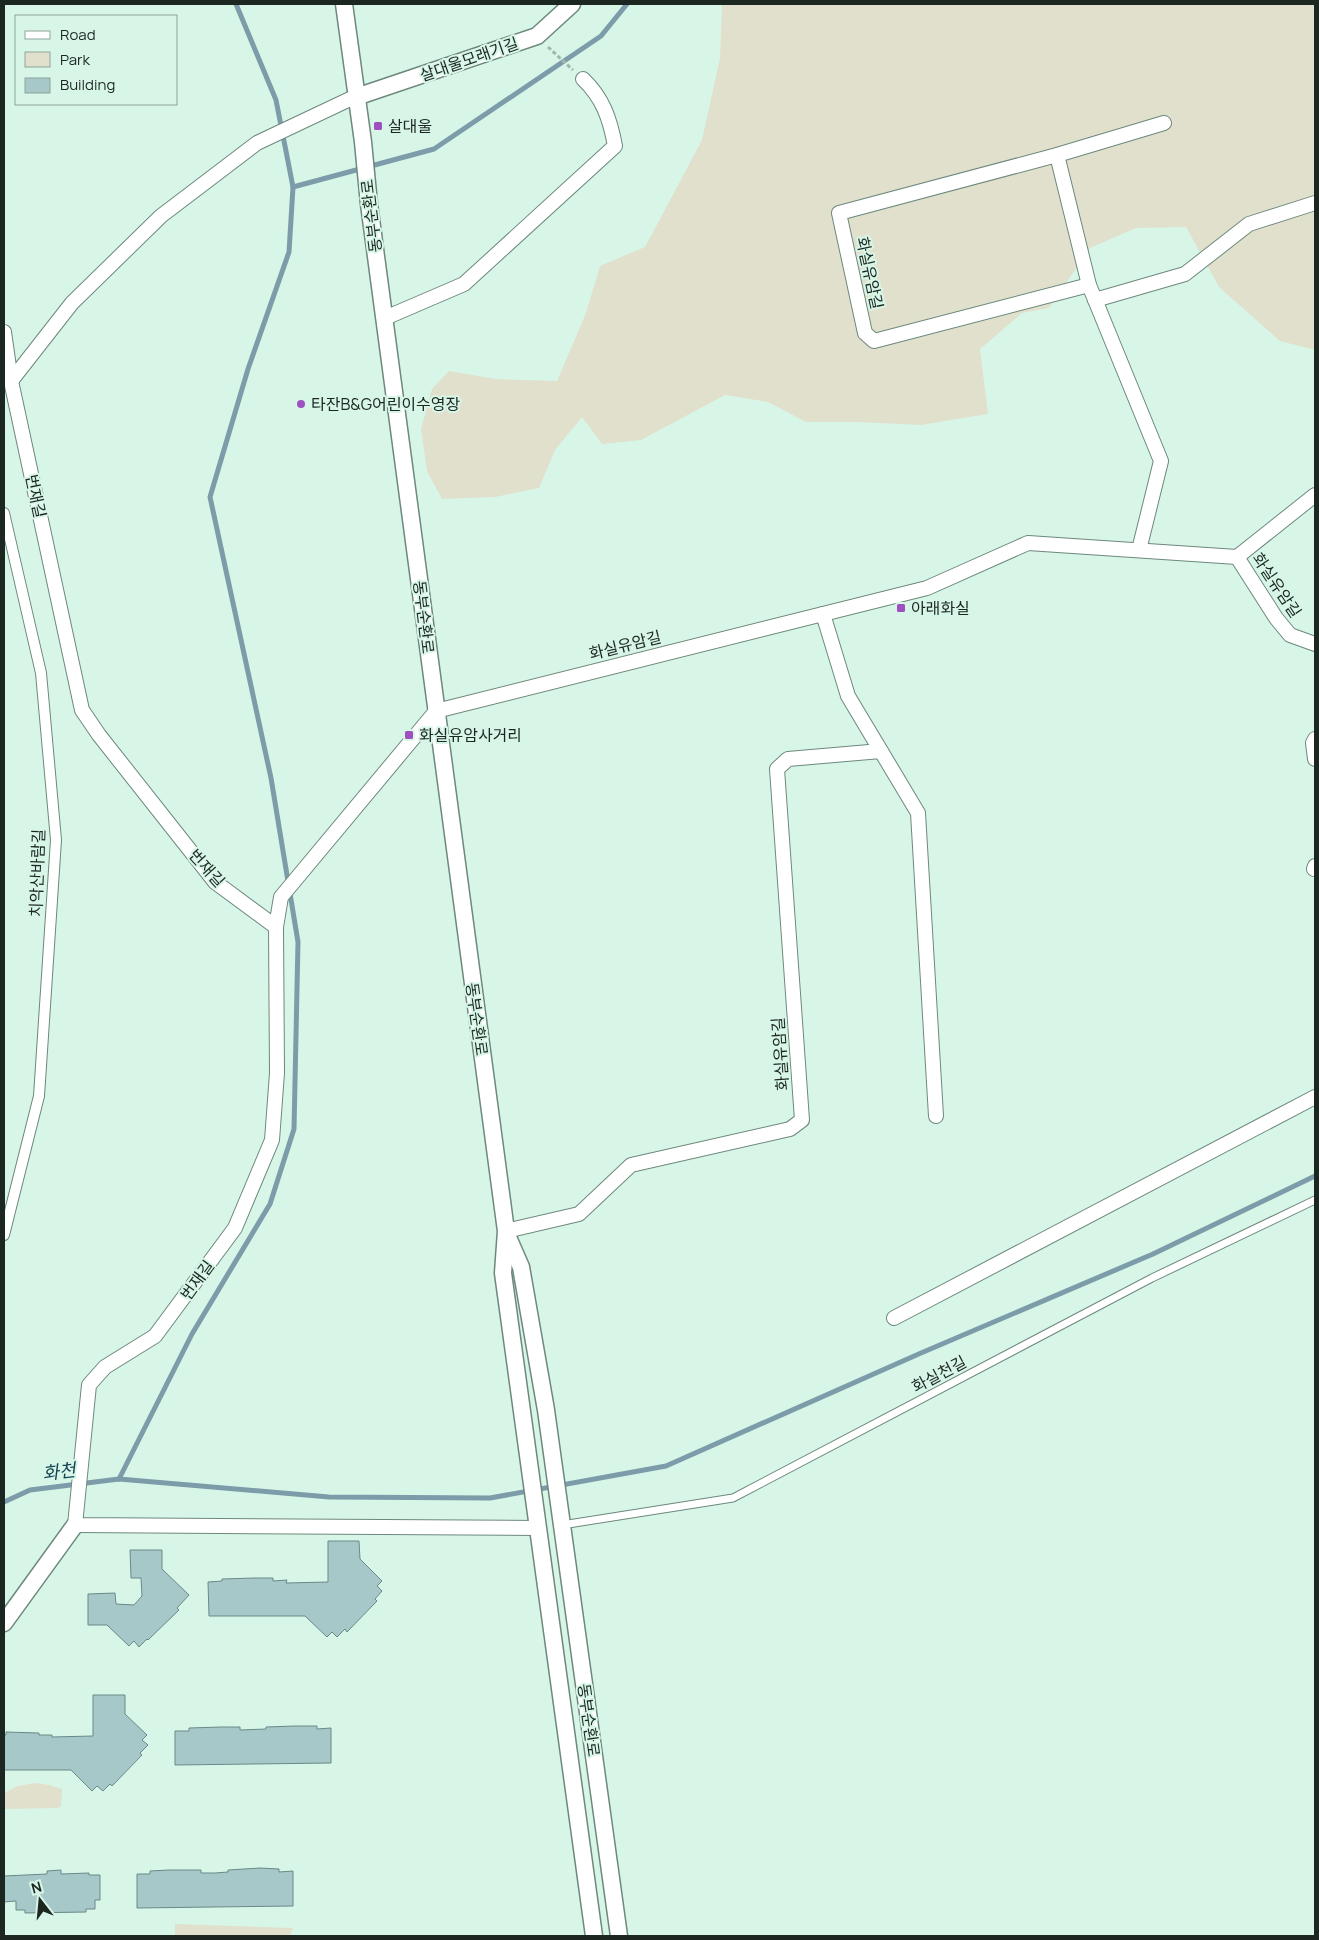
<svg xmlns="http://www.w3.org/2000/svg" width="1319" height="1940" viewBox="0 0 1319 1940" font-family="Manrope,'Noto Sans KR',sans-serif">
  <rect width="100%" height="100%" fill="#d8f6e8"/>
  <g fill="#e0e0cc">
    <polygon points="722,4 1315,4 1315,350 1280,341 1219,287 1186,227 1136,228 1090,248 1049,308 1022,313 980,349 988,414 921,425 859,422 806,422 768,402 725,395 641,440 602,444 582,417 555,450 539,488 495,497 442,499 427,471 421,429 432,389 449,371 496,379 557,381 586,313 600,266 645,247 702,140 720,58"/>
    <polygon points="35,1783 49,1785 62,1789 61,1806 58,1808 4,1809 4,1793 18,1786"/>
    <polygon points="175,1924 293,1928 290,1936 175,1936"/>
  </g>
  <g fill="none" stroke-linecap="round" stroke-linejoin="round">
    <g stroke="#7c9caa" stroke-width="5">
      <polyline points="293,187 434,149 601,36 627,4"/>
      <polyline points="119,1479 192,1334 270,1204 294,1129 298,942 271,778 210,497 248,369 289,252 293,187 276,100 236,4"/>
      <polyline points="4,1502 30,1490 119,1479 329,1497 490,1498 666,1466 921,1353 1153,1254 1315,1176"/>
    </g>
  </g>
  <g fill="#a7c8c8" stroke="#698988">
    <polygon points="328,1541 359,1541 360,1559 382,1581 377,1586 382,1591 375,1599 377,1601 347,1632 345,1629 337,1637 332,1632 327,1637 305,1616 209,1616 208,1582 222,1581 222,1579 254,1578 273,1578 273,1581 287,1580 286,1583 328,1582"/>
    <polygon points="130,1550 162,1550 162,1569 189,1595 177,1608 179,1610 148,1640 147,1639 139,1647 134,1641 129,1646 107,1625 88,1625 88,1594 115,1593 116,1604 134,1605 142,1596 141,1578 131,1578"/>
    <polygon points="93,1695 125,1695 125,1714 147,1735 142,1740 148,1745 140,1753 142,1755 112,1786 110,1784 103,1791 97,1786 92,1791 71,1770 4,1770 4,1735 6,1735 6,1732 39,1733 39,1735 52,1735 52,1737 93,1736"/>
    <polygon points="295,1726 317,1726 317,1729 331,1728 331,1763 175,1765 175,1731 189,1731 189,1728 221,1727 240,1727 240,1730 266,1729 266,1727"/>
    <polygon points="260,1868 279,1869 279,1872 293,1871 293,1906 137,1908 137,1874 150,1874 150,1871 169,1870 201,1870 201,1873 215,1873 228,1872 228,1870"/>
    <polygon points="61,1870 61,1874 89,1873 89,1875 100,1875 100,1900 95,1900 95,1909 86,1909 86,1912 25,1913 25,1910 16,1910 16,1901 4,1902 4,1876 47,1874 47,1871"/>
  </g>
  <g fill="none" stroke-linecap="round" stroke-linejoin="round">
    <defs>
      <polyline id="service" points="562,1525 733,1498 1152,1278 1315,1200"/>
      <polyline id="pedestrian" points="4,513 41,673 56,840 39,1096 4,1235"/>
      <g id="minor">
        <polyline points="1057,155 1089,285 1161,461 1139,550"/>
        <polyline points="1089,285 874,341 865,333 839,213 1057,155 1164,123"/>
        <polyline points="1095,300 1185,274 1249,224 1315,203"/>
        <path d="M 385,318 L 464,284 L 615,146 C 610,119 603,98 583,79"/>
        <polyline points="4,332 11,381 82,710 99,735 215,882 276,927"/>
        <polyline points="11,381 72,303 161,216 257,143 350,99"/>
        <polyline points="1237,557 1276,618 1290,635 1315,644"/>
        <polyline points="823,614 848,696 918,813 936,1116"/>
        <polyline points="1315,739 1313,743 1315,759"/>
        <polyline points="1314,869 1315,866"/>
        <polyline points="506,1231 579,1214 631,1165 790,1129 802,1120 777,769 788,759 881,751"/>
        <polyline points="894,1318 1315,1097"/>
        <polyline points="537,1528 75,1525 89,1385 105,1367 155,1336 235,1228 272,1140 277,1073 276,927 281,897 436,711 927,588 1028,543 1237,557 1315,495"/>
      </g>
      <g id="tertiary">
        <polyline points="344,4 363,142 369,204 506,1231 503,1273 594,1936"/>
        <polyline points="356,97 537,36 572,4"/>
        <polyline points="507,1235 521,1267 546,1410 619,1936"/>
        <polyline points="4,1623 75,1525"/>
      </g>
    </defs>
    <use href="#service" stroke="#6d887c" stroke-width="9"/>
    <use href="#pedestrian" stroke="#6d887c" stroke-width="12"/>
    <use href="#minor" stroke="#6d887c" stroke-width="16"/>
    <use href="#tertiary" stroke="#6d887c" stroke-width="19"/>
    <polyline stroke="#9fb8ac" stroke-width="3" stroke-dasharray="4 2.5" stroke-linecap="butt" points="548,47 573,70"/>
    <use href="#service" stroke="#fff" stroke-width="7"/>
    <use href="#pedestrian" stroke="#fff" stroke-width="10"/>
    <use href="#minor" stroke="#fff" stroke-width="14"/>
    <use href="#tertiary" stroke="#fff" stroke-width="16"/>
  </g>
  <g fill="#9e4fc0" stroke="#d8f6e8" stroke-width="2">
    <rect x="373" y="121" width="10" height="10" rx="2.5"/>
    <circle cx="301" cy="404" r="5"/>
    <rect x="896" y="603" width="10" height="10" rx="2.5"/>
    <rect x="404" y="730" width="10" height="10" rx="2.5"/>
  </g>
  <g text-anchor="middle" stroke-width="4" stroke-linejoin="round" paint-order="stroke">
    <g font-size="16" fill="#1c2722" stroke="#d8f6e8">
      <text transform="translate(469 59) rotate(-19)" y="6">살대울모래기길</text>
      <text transform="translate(371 216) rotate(-97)" y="6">동부순환로</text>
      <text transform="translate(870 273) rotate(78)" y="6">화실유암길</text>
      <text transform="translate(36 496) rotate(78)" y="6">번재길</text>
      <text transform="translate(1277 585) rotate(56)" y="6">화실유암길</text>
      <text transform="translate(424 617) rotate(83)" y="6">동부순환로</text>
      <text transform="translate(625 645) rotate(-14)" y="6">화실유암길</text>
      <text transform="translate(207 868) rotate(48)" y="6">번재길</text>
      <text transform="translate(37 873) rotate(-88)" y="6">치악산바람길</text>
      <text transform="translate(477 1019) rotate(82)" y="6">동부순환로</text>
      <text transform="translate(780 1054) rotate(-94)" y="6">화실유암길</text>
      <text transform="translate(197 1280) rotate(-54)" y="6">번재길</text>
      <text transform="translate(939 1374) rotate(-28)" y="6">화실천길</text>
      <text transform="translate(589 1720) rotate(82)" y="6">동부순환로</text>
    </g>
    <g font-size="16" fill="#1c2722" stroke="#d8f6e8" text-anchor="start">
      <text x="388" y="132">살대울</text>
      <text x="311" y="410">타잔B&amp;G어린이수영장</text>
      <text x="911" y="614">아래화실</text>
      <text x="419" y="741">화실유암사거리</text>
    </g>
    <g font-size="18" font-style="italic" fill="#134252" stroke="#d8f6e8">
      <text transform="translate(59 1472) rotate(-7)" y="6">화천</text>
    </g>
  </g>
  <rect width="1319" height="1940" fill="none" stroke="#1c2722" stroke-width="10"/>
  <rect x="15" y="15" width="162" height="90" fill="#d8f6e8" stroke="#8da399"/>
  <rect x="25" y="31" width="25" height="8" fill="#ffffff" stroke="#8da399"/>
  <text x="60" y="40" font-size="15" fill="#1c2722">Road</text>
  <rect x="25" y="52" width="25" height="15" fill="#e0e0cc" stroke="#8da399"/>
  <text x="60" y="65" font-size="15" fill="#1c2722">Park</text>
  <rect x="25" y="78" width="25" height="15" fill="#a7c8c8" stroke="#8da399"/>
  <text x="60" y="90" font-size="15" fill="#1c2722">Building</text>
  <g transform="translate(40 1900) rotate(344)" stroke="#d8f6e8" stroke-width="4" paint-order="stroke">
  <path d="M0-4L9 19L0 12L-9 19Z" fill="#1c2722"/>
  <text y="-8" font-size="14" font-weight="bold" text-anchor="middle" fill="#1c2722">N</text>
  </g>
</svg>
